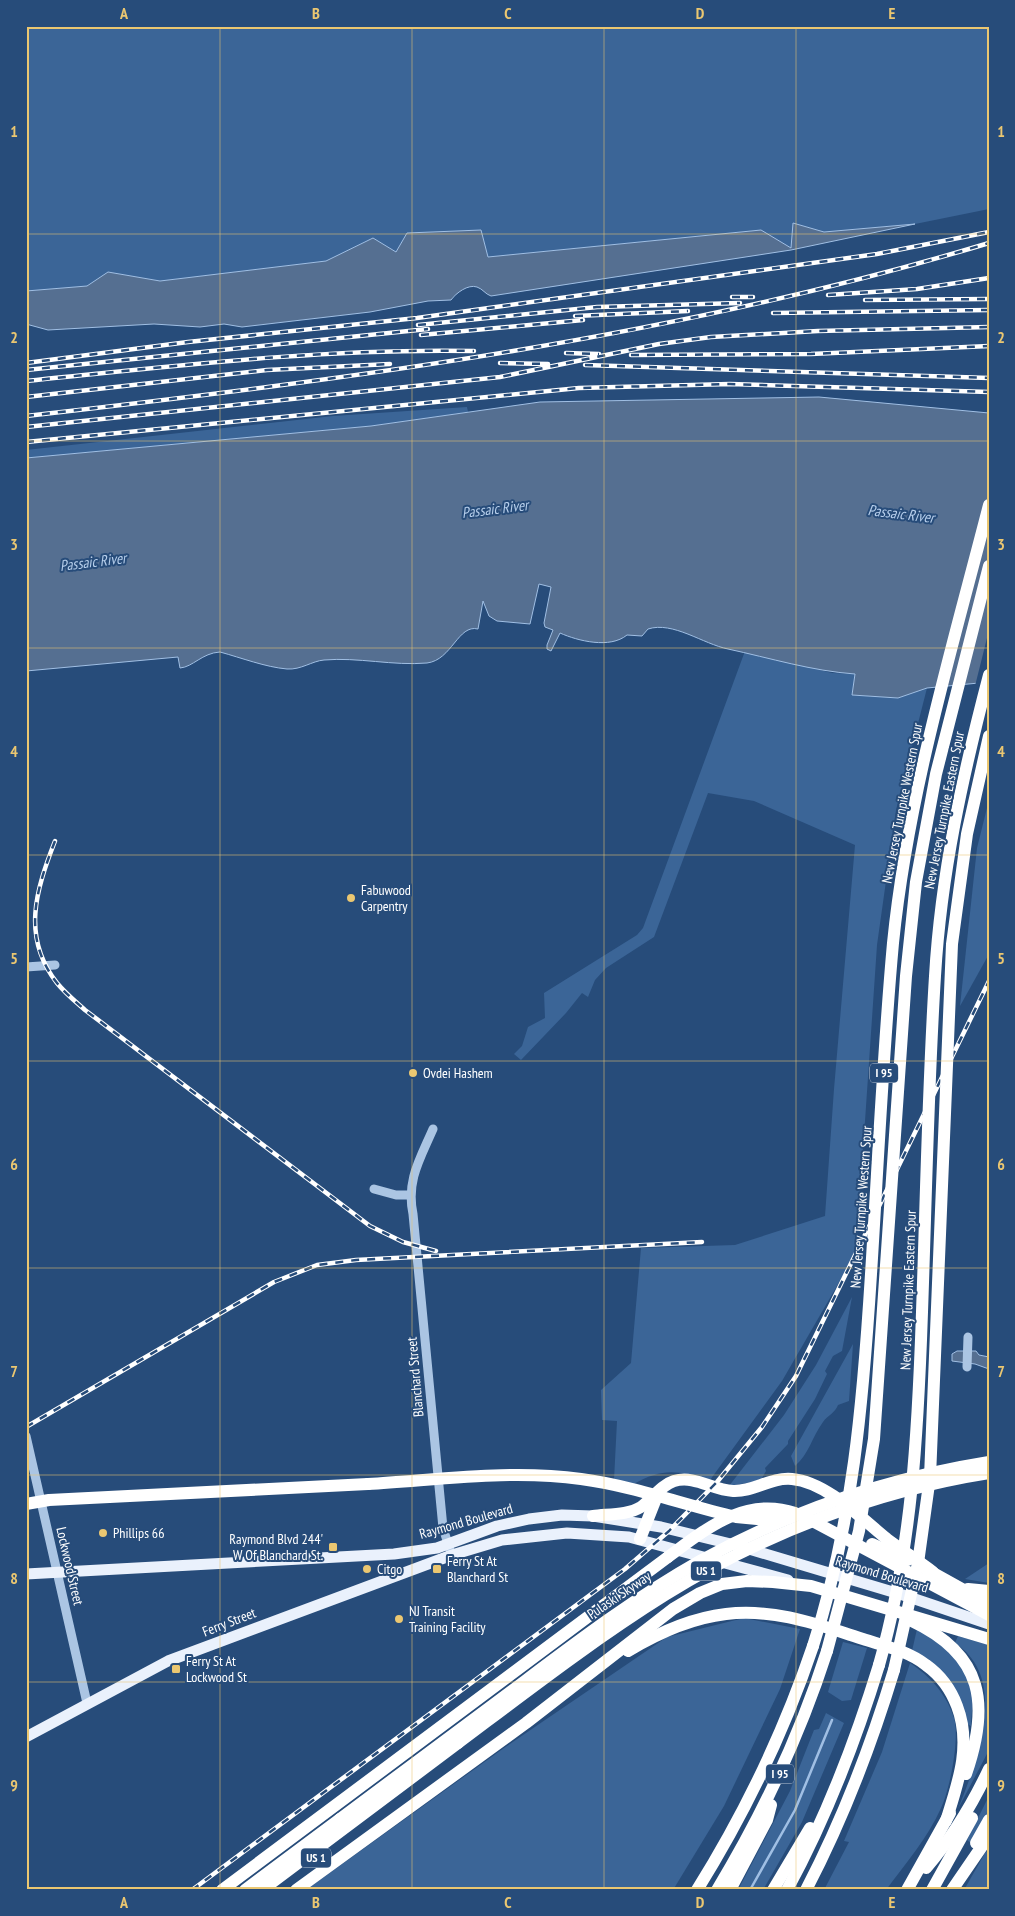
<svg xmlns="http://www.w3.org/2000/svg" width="1015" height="1916" viewBox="0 0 1015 1916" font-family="'PT Sans Narrow',sans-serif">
  <rect width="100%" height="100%" fill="#274c7a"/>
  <g fill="#3b6597">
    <polygon points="26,26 989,26 989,209 915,224 824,232 793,223 791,248 760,230 487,257 481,230 407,233 396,252 373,238 326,261 160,281 108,272 87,286 26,291"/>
    <polygon points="467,407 468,412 371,426 26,458 26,450 333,416"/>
    <path d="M 745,651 L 832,673 L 855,674 L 852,695 L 898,698 L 927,688 L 896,810 L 877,945 L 856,1253 L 782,1381 L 710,1480 C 677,1471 664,1467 632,1485 L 614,1480 L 617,1421 L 602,1420 L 601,1390 L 631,1363 L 641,1248 L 735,1245 L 825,1216 L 834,1089 L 855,845 L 754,801 L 708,793 L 654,937 L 606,968 L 595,980 L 588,997 L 582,993 L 566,1013 L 521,1060 L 514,1054 L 522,1046 L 528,1027 L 545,1018 L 544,993 L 637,935 L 643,928 Z"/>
    <polygon points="989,800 989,954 960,1006 977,848"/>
    <polygon points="852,1297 842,1351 833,1356 825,1371 827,1374 815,1399 788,1441 788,1444 765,1468 766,1471 762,1478 752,1482 729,1486 784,1415 816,1365"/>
    <path d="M 853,1344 L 849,1401 L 838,1405 C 835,1413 828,1415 823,1422 C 812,1437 809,1454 795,1466 L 791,1456 Z"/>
    <polygon points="989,1563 989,1583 965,1579"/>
    <polygon points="744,1618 800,1629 780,1689 724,1806 673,1890 306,1890 504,1748 667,1637"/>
    <path d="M 917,1629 C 941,1643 971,1665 973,1695 C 973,1705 971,1716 971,1726 L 967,1724 L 958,1697 L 912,1651 Z"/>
    <path d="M 958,1636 L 989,1645 L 989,1750 L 958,1809 C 977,1761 1010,1679 955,1643 Z"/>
    <polygon points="843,1642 867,1648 851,1700 842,1701 828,1692"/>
    <path d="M 910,1663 C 930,1676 947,1695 954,1718 C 960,1738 950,1789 941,1808 C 928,1838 905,1864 886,1890 L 824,1890 L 849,1842 L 844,1841 L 882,1752 Z"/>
    <polygon points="826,1713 844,1723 802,1822 763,1890 738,1890 790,1791 814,1730 819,1729"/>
    <polygon points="989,1796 989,1816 971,1843 967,1840"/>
    <polygon points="989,1849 989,1890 964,1890 985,1853"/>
  </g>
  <g fill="#556f91" stroke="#a0bfe4">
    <path d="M 793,223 L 824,232 L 915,224 L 791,250 L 491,296 C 485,294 483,289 477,287 C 468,284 456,293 451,300 L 428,301 L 370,312 L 242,327 L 224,324 L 200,327 L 154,324 L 48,330 L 26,324 L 26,291 L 87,286 L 108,272 L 160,281 L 326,261 L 373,238 L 396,252 L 407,233 L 481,230 L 488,257 L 761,230 L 791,248 Z"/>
    <path d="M 819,397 L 989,413 L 989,682 L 927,688 L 898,698 L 852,695 L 855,674 C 812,671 770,658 728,649 C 703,644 673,621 648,629 L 642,636 L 627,635 C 610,649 578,641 560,633 L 551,651 L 547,649 L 547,645 L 553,630 L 545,627 L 544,623 L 551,587 L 539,584 L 530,624 L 497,621 L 489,616 L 483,601 L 478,629 C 458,624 452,660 427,663 C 393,666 358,657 324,660 C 312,661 301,670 287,669 C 265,667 242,658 220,652 C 202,653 193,667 180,668 L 178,657 L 26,671 L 26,458 L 371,426 L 540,402 Z"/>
    <polygon points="957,1351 976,1351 979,1355 989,1357 989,1369 975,1364 952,1361 952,1354"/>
  </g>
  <polygon fill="#274c7a" points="989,630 989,685 975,686"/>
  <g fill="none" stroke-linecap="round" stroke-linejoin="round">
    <polyline stroke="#a0bfe4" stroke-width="2.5" points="750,1890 795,1810 832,1720"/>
    <g stroke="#abc5e3" stroke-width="9">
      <polyline points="26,967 55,965"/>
      <path d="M 433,1129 C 420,1159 406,1181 413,1214 L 443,1528 L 450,1550"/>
      <polyline points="374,1189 396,1195 410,1195"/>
      <polyline points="967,1367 968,1337"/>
      <polyline points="26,1436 87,1703"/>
    </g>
    <g stroke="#eaf1fc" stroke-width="11">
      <polyline points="26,1574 394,1554 437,1548 497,1526 529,1519 562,1515 593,1516 661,1527 739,1546 903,1595 989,1624"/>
      <polyline points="26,1737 168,1661 452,1555 502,1540 567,1533 629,1537 788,1580"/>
    </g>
    <g stroke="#fff" stroke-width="12">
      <polyline points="26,1504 49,1500 368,1484"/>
      <path d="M 593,1516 C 608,1514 628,1515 641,1507 C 652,1499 661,1485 674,1481 C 695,1475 712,1490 733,1491 C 754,1492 770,1477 792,1479 C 826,1482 861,1518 887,1539 C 902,1550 918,1561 933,1572"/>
      <polyline points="805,1517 989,1615"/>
      <polyline points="640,1539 657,1496"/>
      <polyline points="872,1544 908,1560"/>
      <polyline points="926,1569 989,1604"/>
      <polyline points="968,1589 989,1591"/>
      <path d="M 912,1621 C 984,1655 990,1705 966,1774"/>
      <path d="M 628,1651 C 658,1633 691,1618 726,1614 C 774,1608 819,1625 863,1639 C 885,1646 908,1651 926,1665 C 940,1675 951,1690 957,1706 C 972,1745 958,1783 946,1821"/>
      <polyline points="976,1843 989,1820"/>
      <path d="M 926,1868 C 952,1838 972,1805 989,1769"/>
      <polyline points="222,1890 668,1557"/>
      <polyline points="245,1890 340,1819"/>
      <polyline points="262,1890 458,1743"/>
      <polyline points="296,1890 526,1723 673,1609 700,1593 722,1584 747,1581 773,1582 811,1586 989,1639"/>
      <path d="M 697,1890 C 745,1813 784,1732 813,1646"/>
      <path d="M 717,1890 C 763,1814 800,1735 827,1651"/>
      <polyline points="730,1890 767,1820 771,1805"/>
      <polyline points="773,1890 810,1828"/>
      <path d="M 787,1890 C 826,1818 855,1743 879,1665"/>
      <path d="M 806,1890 C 843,1819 871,1746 894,1670"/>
      <polyline points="907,1890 950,1813"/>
      <polyline points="932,1890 972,1818"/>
      <polyline points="952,1890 989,1836"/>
    </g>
    <defs>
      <g id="rail">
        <polyline points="828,295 917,289 989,278"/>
        <polyline points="732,297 753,297"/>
        <polyline points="865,300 989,299"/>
        <polyline points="773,313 989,310"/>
        <polyline points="575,316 688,311"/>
        <polyline points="418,325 597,307 740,303"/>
        <polyline points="421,335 583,320"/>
        <polyline points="566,353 599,354"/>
        <polyline points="631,355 811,354 989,346"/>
        <polyline points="26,363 188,342 417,318 877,254 989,232"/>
        <polyline points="500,363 548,364"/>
        <polyline points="585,365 989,378"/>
        <polyline points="26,370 428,329"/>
        <path d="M 26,381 C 175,366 324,348 474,351"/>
        <polyline points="26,397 267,370 390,364"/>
        <path d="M 26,416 C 351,379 675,338 989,243"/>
        <polyline points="26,427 500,377 659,344 711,337 818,331 989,327"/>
        <polyline points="26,442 579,388 730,384 989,392"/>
        <path d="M 55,841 C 36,890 21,937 57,983 C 65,993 76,1002 85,1010 L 370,1226 L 403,1242 L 436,1251"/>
        <polyline points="26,1427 274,1282 317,1265 356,1260 702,1242"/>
        <polyline points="192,1890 625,1569 669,1531 717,1482 762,1427 796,1376 989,981"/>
      </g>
    </defs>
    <use href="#rail" stroke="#fff" stroke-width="4.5"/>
    <use href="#rail" stroke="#274c7a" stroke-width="2.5" stroke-dasharray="8" stroke-linecap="butt"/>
    <g stroke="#fff" stroke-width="12">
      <path d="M 368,1484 C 438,1480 511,1469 581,1479 C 634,1486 684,1505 736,1517 L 757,1519 L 784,1519"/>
      <path d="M 668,1557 C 706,1529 745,1496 795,1513"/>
      <path d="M 813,1646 C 853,1523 863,1402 871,1274 C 878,1163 883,1053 893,943 C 908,794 952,649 989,505"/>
      <polyline points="827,1651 859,1531 874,1439 906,976 916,882 936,774 989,566"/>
      <path d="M 879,1665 C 912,1549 918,1432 922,1312 C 926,1200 928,1088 935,976 C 941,873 963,774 989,675"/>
      <polyline points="894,1670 918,1563 930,1477 952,944 967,834 989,736"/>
      <path d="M 458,1743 C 526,1692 593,1640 665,1595 C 763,1534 875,1491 989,1473"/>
      <path d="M 340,1819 C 402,1773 463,1727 525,1681 C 582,1638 638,1596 700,1561 C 789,1512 888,1478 989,1462"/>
    </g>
  </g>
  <path fill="none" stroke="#ebc771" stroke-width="1" stroke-opacity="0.55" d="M 220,26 L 220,1890M 412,26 L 412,1890M 604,26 L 604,1890M 796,26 L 796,1890M 26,234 L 989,234M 26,441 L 989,441M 26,648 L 989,648M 26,855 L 989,855M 26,1061 L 989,1061M 26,1268 L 989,1268M 26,1475 L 989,1475M 26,1682 L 989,1682"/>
  <g fill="#ebc771" stroke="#274c7a" stroke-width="2">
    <circle cx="351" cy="898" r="5"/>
    <circle cx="413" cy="1073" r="5"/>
    <circle cx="103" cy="1533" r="5"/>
    <rect x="328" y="1542" width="10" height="10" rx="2.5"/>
    <circle cx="367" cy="1569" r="5"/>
    <rect x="432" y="1564" width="10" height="10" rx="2.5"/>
    <circle cx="399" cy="1619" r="5"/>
    <rect x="171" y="1664" width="10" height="10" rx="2.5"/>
  </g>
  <g text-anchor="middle" stroke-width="4" stroke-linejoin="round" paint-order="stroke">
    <g fill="#274c7a" stroke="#bec9d7" stroke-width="1">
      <rect x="870" y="1063.5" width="28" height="19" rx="4"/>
      <rect x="691" y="1561.5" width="30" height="19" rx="4"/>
      <rect x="766" y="1764.5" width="28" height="19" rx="4"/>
      <rect x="301" y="1848.5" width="30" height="19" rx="4"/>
    </g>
    <g font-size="12" font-weight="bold" fill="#fff">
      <text x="884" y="1077">I 95</text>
      <text x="706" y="1575">US 1</text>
      <text x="780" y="1778">I 95</text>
      <text x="316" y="1862">US 1</text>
    </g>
    <g font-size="14" fill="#fff" stroke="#274c7a">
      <text transform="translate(902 803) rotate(-79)" y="5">New Jersey Turnpike Western Spur</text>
      <text transform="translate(944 810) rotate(-79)" y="5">New Jersey Turnpike Eastern Spur</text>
      <text transform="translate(861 1207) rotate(-86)" y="5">New Jersey Turnpike Western Spur</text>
      <text transform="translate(908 1290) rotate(-88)" y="5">New Jersey Turnpike Eastern Spur</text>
      <text transform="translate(415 1377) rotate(-95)" y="5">Blanchard Street</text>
      <text transform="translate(466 1521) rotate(-16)" y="5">Raymond Boulevard</text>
      <text transform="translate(70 1566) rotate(77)" y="5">Lockwood Street</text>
      <text transform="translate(882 1574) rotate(17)" y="5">Raymond Boulevard</text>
      <text transform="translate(619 1595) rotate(-34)" y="5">Pulaski Skyway</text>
      <text transform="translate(229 1622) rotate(-21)" y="5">Ferry Street</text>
    </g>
    <g font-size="14" fill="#fff" stroke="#274c7a" text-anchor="start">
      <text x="361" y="895">Fabuwood<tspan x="361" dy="16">Carpentry</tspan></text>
      <text x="423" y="1078">Ovdei Hashem</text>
      <text x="113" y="1538">Phillips 66</text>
      <text x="323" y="1544" text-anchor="end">Raymond Blvd 244'<tspan x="323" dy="16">W Of Blanchard St.</tspan></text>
      <text x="447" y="1566">Ferry St At<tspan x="447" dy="16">Blanchard St</tspan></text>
      <text x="377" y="1574">Citgo</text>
      <text x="409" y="1616">NJ Transit<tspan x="409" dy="16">Training Facility</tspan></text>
      <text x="186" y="1666">Ferry St At<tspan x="186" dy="16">Lockwood St</tspan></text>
    </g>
    <g font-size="15" font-style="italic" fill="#b6ceeb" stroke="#274c7a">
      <text transform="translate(495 509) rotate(-7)" y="5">Passaic River</text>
      <text transform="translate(901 514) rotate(7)" y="5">Passaic River</text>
      <text transform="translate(93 562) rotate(-7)" y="5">Passaic River</text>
    </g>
  </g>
  <rect width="1015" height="1916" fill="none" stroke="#274c7a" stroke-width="55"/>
  <rect x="28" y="28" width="960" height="1860" fill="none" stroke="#ebc771" stroke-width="2"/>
  <g font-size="16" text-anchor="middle" font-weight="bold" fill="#ebc771">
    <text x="124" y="19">A</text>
    <text x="316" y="19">B</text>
    <text x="508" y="19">C</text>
    <text x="700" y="19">D</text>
    <text x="892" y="19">E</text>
    <text x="14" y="137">1</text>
    <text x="1001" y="137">1</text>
    <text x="14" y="343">2</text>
    <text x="1001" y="343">2</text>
    <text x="14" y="550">3</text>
    <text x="1001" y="550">3</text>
    <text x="14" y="757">4</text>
    <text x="1001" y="757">4</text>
    <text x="14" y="964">5</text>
    <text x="1001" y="964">5</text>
    <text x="14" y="1170">6</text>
    <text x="1001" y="1170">6</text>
    <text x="14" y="1377">7</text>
    <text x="1001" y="1377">7</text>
    <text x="14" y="1584">8</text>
    <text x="1001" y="1584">8</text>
    <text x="14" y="1791">9</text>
    <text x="1001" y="1791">9</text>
    <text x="124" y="1908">A</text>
    <text x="316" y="1908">B</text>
    <text x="508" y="1908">C</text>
    <text x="700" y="1908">D</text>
    <text x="892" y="1908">E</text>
  </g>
</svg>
